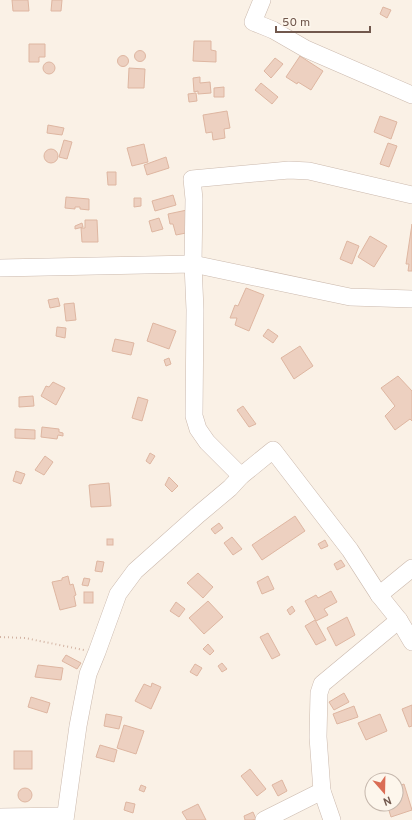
<svg xmlns="http://www.w3.org/2000/svg" width="412" height="820" viewBox="0 0 412 820" font-family="Overpass,sans-serif">
  <rect width="100%" height="100%" fill="#faf1e6"/>
  <g fill="#edd0c0" stroke="#deb6a1">
    <polygon points="12,0 28,0 29,11 13,11"/>
    <polygon points="52,0 62,0 61,11 51,11"/>
    <polygon points="383,7 391,10 387,18 380,14"/>
    <polygon points="194,41 211,41 211,50 216,51 216,62 193,61"/>
    <polygon points="29,44 45,44 45,57 39,57 39,62 29,62"/>
    <circle cx="140" cy="56" r="5.5"/>
    <circle cx="123" cy="61" r="5.5"/>
    <polygon points="300,56 323,71 311,90 298,82 297,84 286,77"/>
    <polygon points="275,58 283,64 271,78 264,71"/>
    <circle cx="49" cy="68" r="6"/>
    <polygon points="129,68 145,69 144,88 128,88"/>
    <polygon points="200,77 200,83 210,82 211,93 198,94 198,91 194,92 193,78"/>
    <polygon points="261,83 278,97 272,104 255,90"/>
    <polygon points="224,87 224,97 214,97 214,88"/>
    <polygon points="196,93 197,101 189,102 188,94"/>
    <polygon points="227,111 230,128 224,129 225,138 213,140 212,132 206,133 203,115"/>
    <polygon points="380,116 397,122 391,139 374,132"/>
    <polygon points="48,125 64,128 62,135 47,133"/>
    <polygon points="64,140 72,142 67,159 59,157"/>
    <polygon points="388,143 397,146 389,167 380,164"/>
    <polygon points="144,144 148,162 132,166 127,148"/>
    <circle cx="51" cy="156" r="7"/>
    <polygon points="166,157 169,168 147,175 144,165"/>
    <polygon points="107,172 116,172 116,185 108,185"/>
    <polygon points="173,195 176,205 155,211 152,201"/>
    <polygon points="66,197 89,199 89,210 80,209 80,207 75,207 75,209 65,208"/>
    <polygon points="134,198 141,198 141,206 134,207"/>
    <polygon points="187,210 191,232 176,235 173,224 170,224 168,214"/>
    <polygon points="159,218 163,229 152,232 149,221"/>
    <polygon points="85,220 97,220 98,242 82,242 81,228 85,228"/>
    <polygon points="82,223 83,227 75,229 75,226"/>
    <polygon points="412,224 412,271 408,271 409,264 406,264"/>
    <polygon points="370,236 387,246 374,267 358,257"/>
    <polygon points="347,241 359,246 352,264 340,259"/>
    <polygon points="246,288 264,295 249,331 235,325 237,318 230,318 235,305 238,306"/>
    <polygon points="58,298 60,306 50,308 48,300"/>
    <polygon points="74,303 76,320 66,321 64,304"/>
    <polygon points="153,323 176,331 169,349 147,341"/>
    <polygon points="57,327 66,328 65,338 56,336"/>
    <polygon points="268,329 278,336 273,343 263,336"/>
    <polygon points="115,339 134,343 131,355 112,351"/>
    <polygon points="300,346 313,366 294,379 281,358"/>
    <polygon points="169,358 171,364 166,366 164,360"/>
    <polygon points="398,376 412,391 412,421 410,419 395,430 385,416 395,406 381,388"/>
    <polygon points="53,382 65,388 56,405 41,396 46,386 49,387"/>
    <polygon points="33,396 34,406 19,407 19,397"/>
    <polygon points="138,397 148,400 142,421 132,418"/>
    <polygon points="243,406 256,424 249,427 237,410"/>
    <polygon points="42,427 59,429 59,432 63,433 63,436 58,435 57,439 41,437"/>
    <polygon points="15,429 35,430 35,439 15,438"/>
    <polygon points="150,453 155,456 150,464 146,461"/>
    <polygon points="45,456 53,462 44,475 35,470"/>
    <polygon points="16,471 25,474 21,484 13,481"/>
    <polygon points="169,477 178,486 172,492 165,485"/>
    <polygon points="109,483 111,506 91,507 89,485"/>
    <polygon points="295,516 305,531 262,560 252,545"/>
    <polygon points="219,523 223,528 215,534 211,529"/>
    <polygon points="232,537 242,549 233,555 224,543"/>
    <rect x="107" y="539" width="6" height="6"/>
    <polygon points="325,540 328,546 321,549 318,544"/>
    <polygon points="341,560 345,566 337,570 334,564"/>
    <polygon points="97,561 104,562 102,572 95,571"/>
    <polygon points="198,573 213,587 203,598 187,583"/>
    <polygon points="68,576 70,585 73,584 76,595 74,596 76,606 60,610 52,582 62,580 62,578"/>
    <polygon points="268,576 274,589 262,594 257,582"/>
    <polygon points="84,578 90,579 88,586 82,585"/>
    <polygon points="331,591 337,602 324,609 328,615 316,621 305,601 316,595 318,598"/>
    <rect x="84" y="592" width="9" height="11"/>
    <polygon points="208,601 223,617 204,634 189,618"/>
    <polygon points="176,602 185,609 179,617 170,611"/>
    <polygon points="292,606 295,611 290,615 287,610"/>
    <polygon points="347,617 355,635 336,646 327,628"/>
    <polygon points="315,620 326,640 316,645 305,626"/>
    <polygon points="268,633 280,655 272,659 260,637"/>
    <polygon points="208,644 214,651 210,655 203,649"/>
    <polygon points="66,655 81,663 77,669 62,661"/>
    <polygon points="222,663 227,669 222,672 218,666"/>
    <polygon points="195,664 202,668 197,676 190,672"/>
    <polygon points="38,665 63,668 61,680 35,677"/>
    <polygon points="152,683 161,687 151,709 135,701 144,684 151,687"/>
    <polygon points="344,693 349,702 334,710 329,702"/>
    <polygon points="31,697 50,703 47,713 28,707"/>
    <polygon points="412,705 412,726 409,727 402,709"/>
    <polygon points="354,706 358,717 337,724 333,714"/>
    <polygon points="106,714 122,717 119,729 104,726"/>
    <polygon points="380,714 387,731 366,740 358,723"/>
    <polygon points="124,725 144,731 136,754 117,748"/>
    <polygon points="100,745 117,750 114,762 96,757"/>
    <rect x="14" y="751" width="18" height="18"/>
    <polygon points="250,769 266,789 257,796 241,776"/>
    <polygon points="282,780 287,791 278,796 272,785"/>
    <polygon points="404,784 412,810 391,817 387,804 396,804 396,787"/>
    <polygon points="141,785 146,787 144,792 139,790"/>
    <circle cx="25" cy="795" r="7"/>
    <polygon points="126,802 135,804 133,813 124,810"/>
    <polygon points="198,804 206,820 187,820 182,812"/>
    <polygon points="253,812 256,819 252,820 245,820 244,816"/>
  </g>
  <g fill="none" stroke-linecap="round" stroke-linejoin="round">
    <defs>
      <g id="minor">
        <polyline points="262,0 253,22 273,30 306,49 412,95"/>
        <polyline points="0,268 193,264 350,297 412,299"/>
        <polyline points="241,476 207,442 198,429 194,416 195,310 193,264 194,199 192,179 289,170 309,171 412,195"/>
        <polyline points="379,595 412,568"/>
        <polyline points="0,817 65,816"/>
        <polyline points="65,820 78,726 88,674 97,652 118,594 135,571 199,514 230,488 241,476 273,450 350,550 379,595 399,620 412,642"/>
        <polyline points="264,820 322,791"/>
        <polyline points="332,820 322,791 318,737 319,693 322,684 399,620"/>
      </g>
    </defs>
    <use href="#minor" stroke="#cbb9ad" stroke-width="18"/>
    <polyline stroke="#d2b3a3" stroke-width="2" stroke-dasharray="1 3" stroke-linecap="butt" points="0,637 25,638 84,650"/>
    <use href="#minor" stroke="#fff" stroke-width="17"/>
  </g>
  <g transform="translate(384 792) rotate(160)"><circle r="19" fill="#fdf6ec" stroke="#c5b7ac"/>
  <path d="M0-3L7 15L0 10L-7 15Z" fill="#da6d55"/>
  <text y="-6" font-size="11" font-weight="bold" text-anchor="middle" fill="#71584d">N</text>
  </g>
  <path d="M276 26v6h94v-6" fill="none" stroke="#71584d" stroke-width="2"/>
  <text x="282" y="26" font-size="12" fill="#71584d" stroke="#fdf6ec" stroke-width="3" paint-order="stroke">50 m</text>
</svg>
